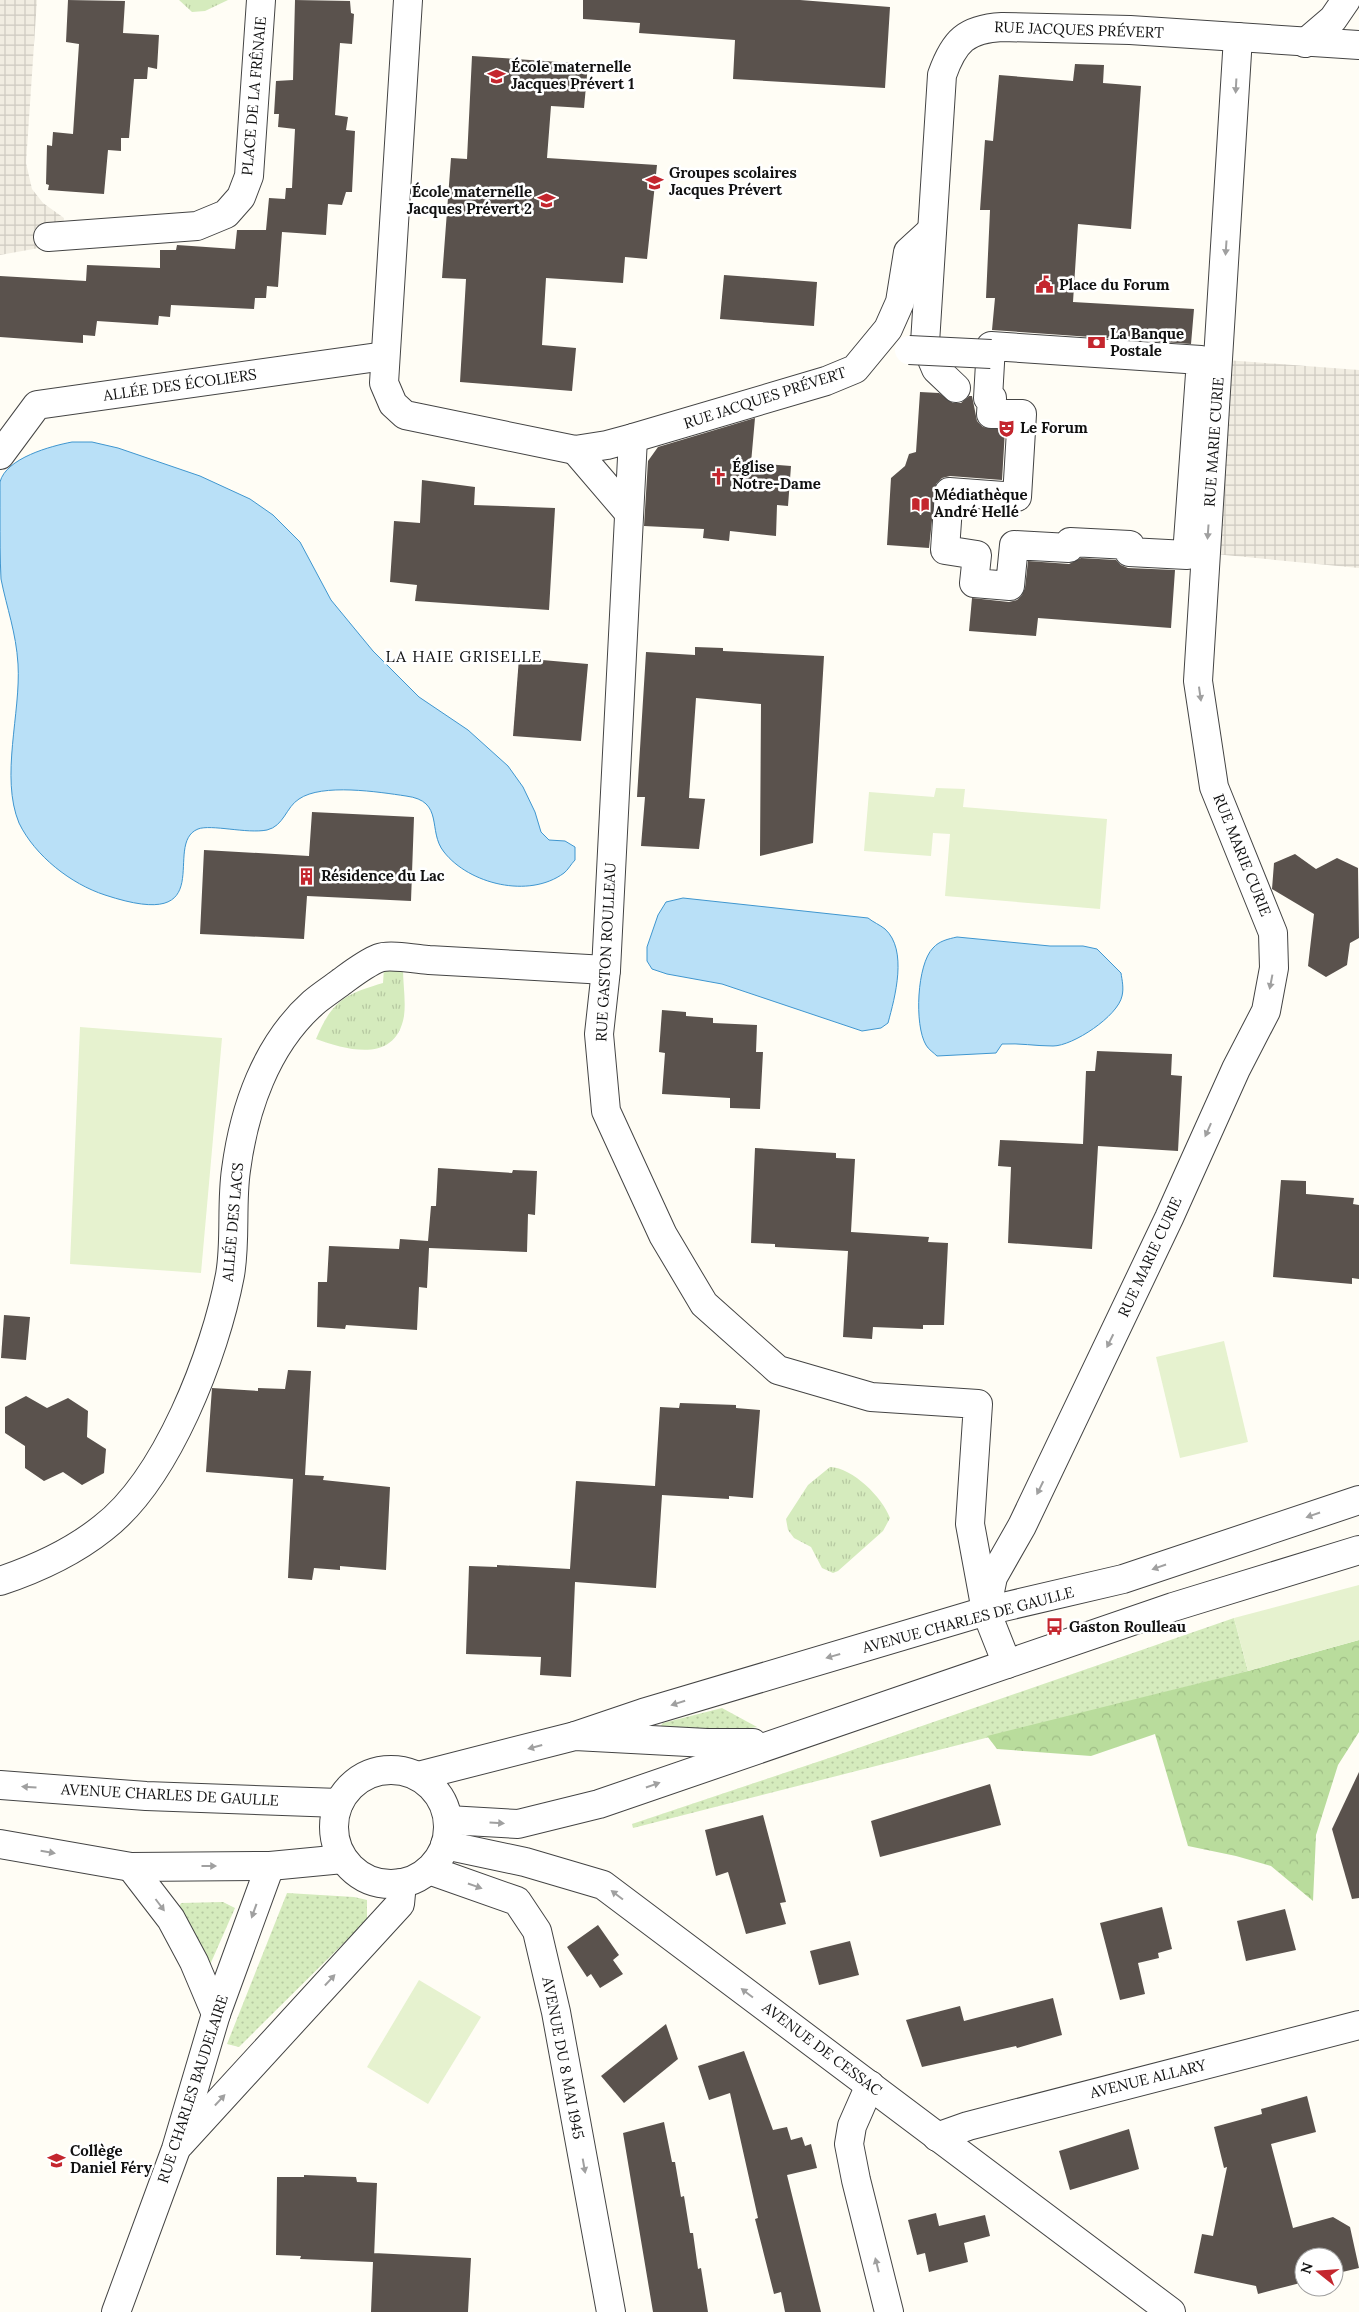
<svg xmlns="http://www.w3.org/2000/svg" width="1359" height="2312" viewBox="0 0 1359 2312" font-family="Lora,serif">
  <defs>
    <pattern id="grass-dots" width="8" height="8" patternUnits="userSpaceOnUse" patternTransform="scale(1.25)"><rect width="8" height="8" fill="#d5ebbd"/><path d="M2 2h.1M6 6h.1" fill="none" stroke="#b6c8a1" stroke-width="1.8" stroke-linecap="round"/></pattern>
    <pattern id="forest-crowns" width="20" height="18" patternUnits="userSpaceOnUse" patternTransform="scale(1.25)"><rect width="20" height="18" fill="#b9dc9c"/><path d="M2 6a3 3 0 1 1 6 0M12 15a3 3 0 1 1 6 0" fill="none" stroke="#9ebc85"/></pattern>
    <pattern id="park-tufts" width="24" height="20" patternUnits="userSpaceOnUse" patternTransform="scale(1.25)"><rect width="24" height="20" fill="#d5ebbd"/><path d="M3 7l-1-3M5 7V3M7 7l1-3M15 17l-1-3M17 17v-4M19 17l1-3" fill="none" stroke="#b6c8a1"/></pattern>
    <pattern id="plaza-grid" width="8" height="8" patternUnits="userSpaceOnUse" patternTransform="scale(1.25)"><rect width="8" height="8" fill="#f1ede2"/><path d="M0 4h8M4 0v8" fill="none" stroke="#cecac1"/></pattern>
  </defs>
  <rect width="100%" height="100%" fill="#fffdf5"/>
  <g fill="url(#grass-dots)">
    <polygon points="1234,1618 1248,1671 633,1828 632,1824 835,1756"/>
    <polygon points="722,1708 757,1727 711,1735 656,1731 663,1723"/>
    <polygon points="287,1893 354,1897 367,1900 367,1920 239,2047 227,2044"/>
    <polygon points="223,1902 235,1908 209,1967 177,1912 181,1903"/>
  </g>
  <polygon fill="url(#forest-crowns)" points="1359,1640 1359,1732 1338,1765 1316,1835 1313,1901 1271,1866 1236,1856 1188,1846 1155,1734 1091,1756 997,1749 987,1736 1248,1671"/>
  <g fill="url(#park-tufts)">
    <polygon points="179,0 228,0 205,11 192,12"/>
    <path d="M 384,968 L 403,969 C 403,984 406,1001 404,1016 C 396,1063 349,1051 316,1039 C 332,1001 345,994 383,983 Z"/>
    <path d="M 830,1467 C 853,1468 882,1497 890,1518 L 883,1531 L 838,1571 L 833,1573 L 822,1568 L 811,1547 L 794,1538 L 788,1530 L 786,1519 L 808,1485 Z"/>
  </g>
  <g fill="#e6f2cf">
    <polygon points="936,788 965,789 963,807 1107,819 1100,909 945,896 950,834 933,833 931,856 864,851 869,792 934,797"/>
    <polygon points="80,1027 222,1038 201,1273 70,1264"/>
    <polygon points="1224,1341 1248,1442 1180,1458 1156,1357"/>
    <polygon points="1359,1585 1359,1640 1248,1671 1234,1618"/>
    <polygon points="419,1980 481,2017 428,2104 367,2067"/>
  </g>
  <g fill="url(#plaza-grid)">
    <polygon points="0,0 37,0 26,163 32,189 43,203 64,218 61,244 0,255"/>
    <polygon points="1226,360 1359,370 1359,568 1214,554"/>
  </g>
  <g fill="#b9e0f7" stroke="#3f96cf">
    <path d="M 72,442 L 92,442 L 118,448 L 200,476 L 250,499 L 273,515 L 300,542 L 331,600 L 373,651 L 419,697 L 468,730 L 508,766 L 523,787 L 535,812 L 541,832 L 549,840 L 565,841 L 575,847 L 575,860 C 571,864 568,870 564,873 C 529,899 469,884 444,852 C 427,831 445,801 406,796 C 379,792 322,783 299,799 C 286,807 284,826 267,830 C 247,834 211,824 198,829 C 161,844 223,934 105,895 C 71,884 35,856 19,823 C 0,777 21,713 18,664 C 16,632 7,609 1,579 C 0,560 0,536 0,516 C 0,506 0,492 0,482 C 6,458 51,446 72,442 Z"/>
    <path d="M 683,898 L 868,918 C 873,922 880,925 885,929 C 908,950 895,997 888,1023 L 881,1028 L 862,1031 L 722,984 L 667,974 L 652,969 L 647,961 L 647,947 L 658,915 L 666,902 Z"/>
    <path d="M 957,937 L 1050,946 L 1083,946 L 1097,949 L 1121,973 C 1122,980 1124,988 1122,996 C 1118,1016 1073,1046 1053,1046 C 1035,1046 1020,1043 1002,1044 L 996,1053 L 937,1056 C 934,1053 928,1049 926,1045 C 914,1025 917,964 933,948 C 939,941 948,939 957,937 Z"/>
  </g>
  <g fill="#5a524d">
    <polygon points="68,0 125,1 123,33 159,35 157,69 148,67 147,79 134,79 129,138 121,138 121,151 108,150 104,194 48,190 49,185 46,184 47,145 52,146 53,132 73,134 79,44 66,42"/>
    <polygon points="295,0 350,1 351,13 354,14 352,44 340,43 335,115 348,117 346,130 355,131 352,192 346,192 342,205 328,204 326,235 282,232 278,287 267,286 266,298 255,298 254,309 171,305 170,317 159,316 158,325 97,321 95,336 83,335 83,343 0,337 0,276 86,281 87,265 160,268 160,250 176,250 177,245 235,249 237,230 266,230 269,198 285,199 286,188 292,188 295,129 278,127 279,114 274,114 276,81 293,80"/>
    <polygon points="583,0 800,0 890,7 885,88 733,79 735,40 639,33 640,23 583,19"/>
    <polygon points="472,56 588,64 584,108 551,106 547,158 657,165 647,259 625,257 623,283 546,278 542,345 576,348 572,391 460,382 466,279 442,278 451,158 467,159"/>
    <polygon points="1075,64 1104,65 1103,83 1141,86 1131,229 1078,224 1073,302 1194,309 1191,344 992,330 995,298 986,298 990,210 980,210 985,140 993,141 999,75 1073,81"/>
    <polygon points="724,275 817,282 814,326 720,319"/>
    <polygon points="920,392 939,393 953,403 961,403 969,396 972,396 977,421 983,427 1005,430 1002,480 950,476 942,478 936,484 929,548 887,545 891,478 905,466 909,454 916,452"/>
    <polygon points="755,418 751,463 791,466 788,506 777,505 776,536 730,531 729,541 703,538 704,529 644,526 648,461 658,447"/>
    <polygon points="422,480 475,487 474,505 555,508 549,610 415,601 417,585 390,582 394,521 420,523"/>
    <polygon points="1081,558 1116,560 1121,565 1128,568 1175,570 1171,628 1038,618 1036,636 969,631 972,598 1009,602 1017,600 1022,595 1025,588 1028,561 1069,564"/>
    <polygon points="695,647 723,648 723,651 824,656 813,843 760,856 761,704 696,698 689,798 705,799 699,849 641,846 645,797 637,797 646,652 695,655"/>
    <polygon points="519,658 588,664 581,741 513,736"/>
    <polygon points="312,812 414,817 411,901 307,896 304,939 200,934 204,850 309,856"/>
    <polygon points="1295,854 1316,869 1337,858 1358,868 1359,938 1350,943 1347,965 1326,977 1308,966 1314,914 1272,889 1274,863"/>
    <polygon points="662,1010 686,1012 686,1016 713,1018 713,1023 757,1025 756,1052 763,1052 760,1109 730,1108 730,1098 662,1094 665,1053 659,1052"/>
    <polygon points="1097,1051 1172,1054 1171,1075 1182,1076 1178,1151 1098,1146 1092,1249 1008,1243 1011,1167 998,1166 1000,1140 1083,1144 1086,1071 1095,1071"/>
    <polygon points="755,1148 836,1153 836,1158 855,1159 851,1232 929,1237 928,1242 948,1243 944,1325 923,1325 923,1329 873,1327 872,1339 843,1337 848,1251 775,1247 775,1244 751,1243"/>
    <polygon points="438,1168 512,1173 513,1170 537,1171 535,1215 528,1214 527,1252 429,1248 427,1288 419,1287 417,1330 346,1325 345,1329 317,1327 318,1282 327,1282 329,1246 399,1249 400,1239 428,1241 431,1206 436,1206"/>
    <polygon points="1281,1180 1306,1181 1306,1194 1354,1198 1353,1204 1359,1205 1359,1279 1352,1278 1352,1284 1273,1277"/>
    <polygon points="4,1315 30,1317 26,1360 1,1358"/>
    <polygon points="288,1370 311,1371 305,1475 324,1476 323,1480 390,1487 386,1570 340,1566 340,1570 314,1568 312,1580 288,1578 293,1479 206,1472 212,1388 258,1391 258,1388 285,1389"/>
    <polygon points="26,1396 47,1408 68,1398 88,1411 87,1437 106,1449 104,1473 82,1485 63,1472 44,1481 25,1468 25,1446 5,1433 5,1407"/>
    <polygon points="680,1403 736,1405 736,1408 760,1410 753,1498 729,1496 729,1499 662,1495 656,1588 575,1582 571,1677 540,1675 541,1657 466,1654 469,1566 497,1567 497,1565 570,1569 576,1481 655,1486 660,1407 679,1408"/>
    <polygon points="1359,1772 1359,1898 1352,1899 1332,1829"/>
    <polygon points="990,1784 1001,1825 880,1857 871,1821"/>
    <polygon points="763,1815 786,1902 780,1903 786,1924 746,1934 728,1872 716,1876 705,1830"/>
    <polygon points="1162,1907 1172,1949 1158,1953 1159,1958 1138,1963 1145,1994 1120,2000 1100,1923"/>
    <polygon points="1285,1909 1296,1950 1246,1961 1237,1921"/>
    <polygon points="598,1925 619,1955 613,1960 623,1974 600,1988 591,1974 587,1977 567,1947"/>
    <polygon points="850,1941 859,1975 819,1985 810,1951"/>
    <polygon points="1053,1998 1062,2035 1017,2048 1016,2046 922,2067 906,2020 960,2006 964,2021"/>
    <polygon points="666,2024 678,2059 624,2103 601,2076"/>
    <polygon points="744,2051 773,2130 787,2127 791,2140 802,2137 805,2146 811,2144 817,2168 787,2175 821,2312 785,2312 781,2292 774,2294 755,2219 758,2218 730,2093 709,2100 698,2066"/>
    <polygon points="1307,2096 1316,2132 1271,2144 1293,2228 1333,2217 1350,2227 1359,2268 1334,2274 1334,2257 1304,2257 1304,2282 1258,2294 1256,2286 1194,2273 1202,2234 1213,2236 1227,2167 1224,2168 1214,2127 1262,2114 1261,2109"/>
    <polygon points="664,2122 672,2162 675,2162 681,2197 684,2196 690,2233 693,2233 698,2269 701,2268 708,2312 653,2312 623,2133"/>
    <polygon points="1129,2129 1139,2169 1070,2190 1059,2151"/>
    <polygon points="304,2175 356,2177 357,2182 377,2183 374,2258 374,2253 471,2258 468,2312 371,2312 373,2262 300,2259 301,2256 276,2255 277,2177 304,2177"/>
    <polygon points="936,2213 939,2226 985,2215 990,2236 964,2243 968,2262 929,2272 925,2253 917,2255 908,2220"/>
  </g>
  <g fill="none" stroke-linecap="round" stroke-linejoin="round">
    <defs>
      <g id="minor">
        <polyline points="408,0 384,383 393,404 405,415 575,450 607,445 633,438 826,381 855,369 888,329 900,302 908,252 932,230"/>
        <polyline points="1305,43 1333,19 1346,0"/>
        <polyline points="48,237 197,226 226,214 241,197 249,176 261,0"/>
        <polygon points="991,346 1201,360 1187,555 1129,552 1130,545 1070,542 1069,548 1014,545 1010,586 974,583 977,555 945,550 949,492 1017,497 1022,414 991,414 992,398 988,398"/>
        <path d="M 956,388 L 936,369 L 925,343 L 942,75 C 954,41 966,29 1002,27 L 1130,30 L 1359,45"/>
        <polyline points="633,438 606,970 599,1034 606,1111 663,1235 704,1304 778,1370 871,1397 978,1404 970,1524 986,1611 1007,1664"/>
        <polyline points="575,450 629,513"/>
        <polyline points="0,455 37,405 385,356"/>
        <path d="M 0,1581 C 36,1569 73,1552 103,1528 C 167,1479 215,1354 230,1275 C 236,1241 231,1204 236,1170 C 244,1109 266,1045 313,1003 C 321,996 332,989 341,982 C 352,974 366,963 379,958 C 389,954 417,959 429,960 C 488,963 547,967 606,970"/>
        <polyline points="986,1611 993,1577 1022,1526 1169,1218 1236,1069 1266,1011 1274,968 1273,933 1214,787 1198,681 1238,37"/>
        <polyline points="575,1736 643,1713 986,1611 1123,1579 1359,1500"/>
        <circle cx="391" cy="1827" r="57"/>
        <polyline points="418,1776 575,1736 707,1743 753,1743"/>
        <polyline points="0,1785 146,1796 339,1803"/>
        <polyline points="448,1820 518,1824 599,1804 1173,1607 1359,1550"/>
        <polyline points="0,1844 131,1867 270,1866 343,1859"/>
        <polyline points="445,1845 525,1862 603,1885 1171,2312"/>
        <polyline points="131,1867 171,1919 194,1962 216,2014"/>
        <polyline points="429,1870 517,1901 537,1931 556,2012 611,2312"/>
        <polyline points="870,2085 852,2126 849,2144 856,2180 889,2312"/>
        <polyline points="937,2137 968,2126 1359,2025"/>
        <polyline points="180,2144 400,1904 402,1883"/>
        <polyline points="116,2312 176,2149 216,2014 270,1866"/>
      </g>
    </defs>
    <use href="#minor" stroke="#444" stroke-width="30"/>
    <use href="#minor" stroke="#fff" stroke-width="28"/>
    <defs>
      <polyline id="minor-bridge" points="909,350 991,354"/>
    </defs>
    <use href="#minor-bridge" stroke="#444" stroke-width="30" stroke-linecap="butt"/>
    <use href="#minor-bridge" stroke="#fff" stroke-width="28"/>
  </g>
  <defs><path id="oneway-solid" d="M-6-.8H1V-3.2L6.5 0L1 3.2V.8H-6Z" transform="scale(1.25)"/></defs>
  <g fill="#a0a0a0">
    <use href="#oneway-solid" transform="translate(1236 86) rotate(93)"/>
    <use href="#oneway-solid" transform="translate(1226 248) rotate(94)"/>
    <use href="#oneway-solid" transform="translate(1208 532) rotate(94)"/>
    <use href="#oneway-solid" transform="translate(1200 694) rotate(82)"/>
    <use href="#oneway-solid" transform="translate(1271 982) rotate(101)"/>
    <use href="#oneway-solid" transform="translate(1208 1130) rotate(114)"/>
    <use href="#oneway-solid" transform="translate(1110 1341) rotate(116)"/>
    <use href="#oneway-solid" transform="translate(1040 1488) rotate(116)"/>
    <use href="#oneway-solid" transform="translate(1313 1515) rotate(161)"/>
    <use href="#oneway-solid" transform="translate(1159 1567) rotate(161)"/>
    <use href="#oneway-solid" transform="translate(833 1656) rotate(164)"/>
    <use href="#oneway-solid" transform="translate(678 1703) rotate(163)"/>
    <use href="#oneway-solid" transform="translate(535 1747) rotate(165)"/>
    <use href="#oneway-solid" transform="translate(653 1785) rotate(-19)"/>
    <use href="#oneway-solid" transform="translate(29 1787) rotate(-176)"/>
    <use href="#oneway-solid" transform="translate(497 1823) rotate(4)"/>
    <use href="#oneway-solid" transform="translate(48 1852) rotate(10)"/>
    <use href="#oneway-solid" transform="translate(209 1866)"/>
    <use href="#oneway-solid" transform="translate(475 1886) rotate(19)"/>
    <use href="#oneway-solid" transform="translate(617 1895) rotate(-143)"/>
    <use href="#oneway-solid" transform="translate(160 1905) rotate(53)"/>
    <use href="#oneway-solid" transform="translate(254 1911) rotate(110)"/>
    <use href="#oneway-solid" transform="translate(330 1980) rotate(-47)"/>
    <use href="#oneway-solid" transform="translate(747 1993) rotate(-143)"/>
    <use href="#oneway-solid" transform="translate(220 2100) rotate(-47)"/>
    <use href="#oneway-solid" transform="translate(584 2166) rotate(80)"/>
    <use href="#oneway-solid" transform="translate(877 2265) rotate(-104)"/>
  </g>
  <defs>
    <symbol id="school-bare" viewBox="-9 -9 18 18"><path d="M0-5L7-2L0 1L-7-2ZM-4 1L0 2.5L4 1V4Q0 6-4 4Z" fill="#c4262e" stroke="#fff" stroke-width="2.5" paint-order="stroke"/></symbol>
    <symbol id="civic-bare" viewBox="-9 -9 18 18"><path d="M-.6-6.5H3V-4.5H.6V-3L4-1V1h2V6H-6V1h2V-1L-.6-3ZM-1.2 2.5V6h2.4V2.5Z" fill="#c4262e" stroke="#fff" stroke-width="2.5" paint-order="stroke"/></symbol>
    <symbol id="bank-bare" viewBox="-9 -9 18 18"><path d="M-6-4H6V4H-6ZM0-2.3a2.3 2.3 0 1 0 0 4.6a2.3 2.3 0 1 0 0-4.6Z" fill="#c4262e" stroke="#fff" stroke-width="2.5" paint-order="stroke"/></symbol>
    <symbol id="theatre-bare" viewBox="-9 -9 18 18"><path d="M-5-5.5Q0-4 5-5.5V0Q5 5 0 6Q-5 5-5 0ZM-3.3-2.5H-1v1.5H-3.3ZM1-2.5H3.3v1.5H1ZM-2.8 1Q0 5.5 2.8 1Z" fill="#c4262e" stroke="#fff" stroke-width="2.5" paint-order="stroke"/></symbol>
    <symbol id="church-bare" viewBox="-9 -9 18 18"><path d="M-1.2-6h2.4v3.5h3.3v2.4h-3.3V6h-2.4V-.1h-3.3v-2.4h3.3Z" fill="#c4262e" stroke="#fff" stroke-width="2.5" paint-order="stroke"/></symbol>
    <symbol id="library-bare" viewBox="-9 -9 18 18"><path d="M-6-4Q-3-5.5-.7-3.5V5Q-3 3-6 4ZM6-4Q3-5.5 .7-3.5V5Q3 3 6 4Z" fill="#c4262e" stroke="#fff" stroke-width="2.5" paint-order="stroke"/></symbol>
    <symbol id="building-bare" viewBox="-9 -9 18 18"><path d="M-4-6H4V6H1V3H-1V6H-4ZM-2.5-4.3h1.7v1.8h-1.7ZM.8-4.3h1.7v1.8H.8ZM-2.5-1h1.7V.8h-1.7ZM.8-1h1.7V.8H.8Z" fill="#c4262e" stroke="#fff" stroke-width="2.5" paint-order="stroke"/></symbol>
    <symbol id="bus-bare" viewBox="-9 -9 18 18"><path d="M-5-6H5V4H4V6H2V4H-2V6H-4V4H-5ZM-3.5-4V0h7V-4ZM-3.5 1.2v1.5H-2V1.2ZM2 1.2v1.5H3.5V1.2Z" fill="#c4262e" stroke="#fff" stroke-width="2.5" paint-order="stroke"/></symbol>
  </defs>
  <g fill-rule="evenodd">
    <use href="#school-bare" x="484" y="64" width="25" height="25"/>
    <use href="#school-bare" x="642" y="170" width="25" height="25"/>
    <use href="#school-bare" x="534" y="188" width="25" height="25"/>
    <use href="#civic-bare" x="1032" y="272" width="25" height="25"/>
    <use href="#bank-bare" x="1084" y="330" width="25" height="25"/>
    <use href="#theatre-bare" x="994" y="416" width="25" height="25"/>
    <use href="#church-bare" x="706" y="464" width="25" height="25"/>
    <use href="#library-bare" x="908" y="492" width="25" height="25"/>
    <use href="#building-bare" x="294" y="864" width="25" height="25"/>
    <use href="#bus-bare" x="1042" y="1614" width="25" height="25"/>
    <use href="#school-bare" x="44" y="2148" width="25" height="25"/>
  </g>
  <g text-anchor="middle" stroke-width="5" stroke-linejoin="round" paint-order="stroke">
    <g font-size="15" fill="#111" stroke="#fff">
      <text transform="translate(1079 30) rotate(2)" y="5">RUE JACQUES PRÉVERT</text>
      <text transform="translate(254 96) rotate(-85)" y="5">PLACE DE LA FRÊNAIE</text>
      <text transform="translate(180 385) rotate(-8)" y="5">ALLÉE DES ÉCOLIERS</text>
      <text transform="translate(765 398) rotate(-18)" y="5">RUE JACQUES PRÉVERT</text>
      <text transform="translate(1214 442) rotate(-86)" y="5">RUE MARIE CURIE</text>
      <text transform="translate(1242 855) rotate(68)" y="5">RUE MARIE CURIE</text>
      <text transform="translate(606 952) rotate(-87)" y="5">RUE GASTON ROULLEAU</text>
      <text transform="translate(233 1222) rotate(-85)" y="5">ALLÉE DES LACS</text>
      <text transform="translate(1150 1257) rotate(-65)" y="5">RUE MARIE CURIE</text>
      <text transform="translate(968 1620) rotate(-15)" y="5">AVENUE CHARLES DE GAULLE</text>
      <text transform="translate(170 1795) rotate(3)" y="5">AVENUE CHARLES DE GAULLE</text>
      <text transform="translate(822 2049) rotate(37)" y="5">AVENUE DE CESSAC</text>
      <text transform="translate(563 2058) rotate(79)" y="5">AVENUE DU 8 MAI 1945</text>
      <text transform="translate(1148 2079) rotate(-14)" y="5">AVENUE ALLARY</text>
      <text transform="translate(193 2089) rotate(-72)" y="5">RUE CHARLES BAUDELAIRE</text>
    </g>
    <g font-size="15" font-weight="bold" fill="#111" stroke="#fff" text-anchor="start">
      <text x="511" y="72">École maternelle<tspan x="511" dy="17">Jacques Prévert 1</tspan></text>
      <text x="669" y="178">Groupes scolaires<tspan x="669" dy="17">Jacques Prévert</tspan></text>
      <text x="532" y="197" text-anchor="end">École maternelle<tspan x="532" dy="17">Jacques Prévert 2</tspan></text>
      <text x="1059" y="290">Place du Forum</text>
      <text x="1110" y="339">La Banque<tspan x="1110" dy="17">Postale</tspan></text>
      <text x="1020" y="433">Le Forum</text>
      <text x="732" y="472">Église<tspan x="732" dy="17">Notre-Dame</tspan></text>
      <text x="934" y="500">Médiathèque<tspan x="934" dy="17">André Hellé</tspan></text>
      <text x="321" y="881">Résidence du Lac</text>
      <text x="1069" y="1632">Gaston Roulleau</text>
      <text x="70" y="2156">Collège<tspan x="70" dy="17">Daniel Féry</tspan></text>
    </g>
    <g font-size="16" letter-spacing="1" fill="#111" stroke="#fff">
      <text x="464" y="662">LA HAIE GRISELLE</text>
    </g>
  </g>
  <g transform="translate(1319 2272) rotate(287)"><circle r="24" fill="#ffffff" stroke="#a0a0a0"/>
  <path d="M0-4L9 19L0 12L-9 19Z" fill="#c4262e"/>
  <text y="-8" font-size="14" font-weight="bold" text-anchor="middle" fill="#111111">N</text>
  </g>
</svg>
